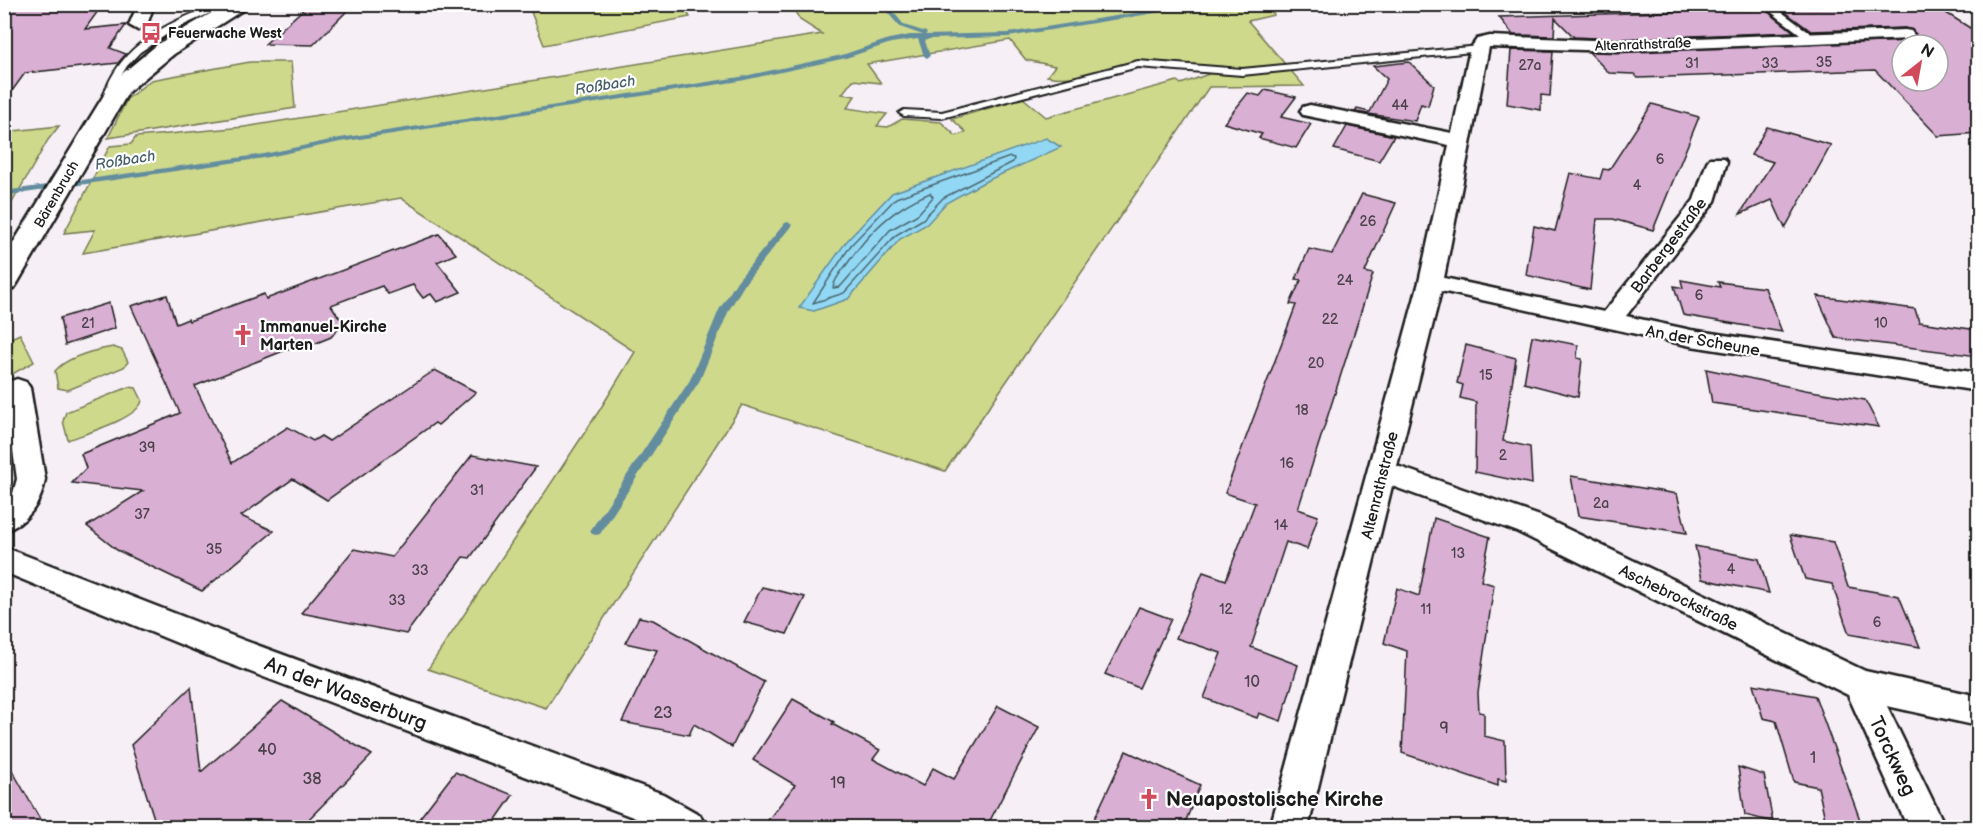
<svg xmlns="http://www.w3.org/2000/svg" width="1983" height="832" viewBox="0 0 1983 832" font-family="'Balsamiq Sans',sans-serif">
  <rect width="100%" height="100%" fill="#f7eff6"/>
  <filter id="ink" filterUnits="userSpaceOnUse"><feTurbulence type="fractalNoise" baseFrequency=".0167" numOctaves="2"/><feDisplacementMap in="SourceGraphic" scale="12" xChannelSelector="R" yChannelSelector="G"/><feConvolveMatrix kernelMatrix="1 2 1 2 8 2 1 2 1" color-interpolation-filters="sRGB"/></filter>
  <g filter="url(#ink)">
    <g fill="#ced98c" stroke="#757a54" stroke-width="1.5" fill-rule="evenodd">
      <polygon points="682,4 690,17 544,45 531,12 572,5"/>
      <path d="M 791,5 L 1307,5 L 1272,10 L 1274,15 L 1248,21 L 1304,86 L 1209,87 L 945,471 L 742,405 L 546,708 L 428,669 L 599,411 L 635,352 L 401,198 L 83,253 L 95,230 L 64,233 L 110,146 L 131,144 L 136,137 L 244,127 L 822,34 L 800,20 ZM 1010,40 L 1026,60 L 1055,66 L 1047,76 C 1078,83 1106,65 1137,62 C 1164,59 1193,67 1220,70 L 1181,84 L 1177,81 L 1046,117 L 1023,98 L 952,119 L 966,132 L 956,136 L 941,122 L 902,119 L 888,127 L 877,126 L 887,114 L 847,108 L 855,96 L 842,94 L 853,80 L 881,83 L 867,64 Z"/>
      <polygon points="250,62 291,62 295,108 108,138 127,99 151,80"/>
      <polygon points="59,126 48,140 5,215 5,132"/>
      <polygon points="20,334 34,362 14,373 5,391 4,341"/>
      <path d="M 113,347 L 122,350 L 128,362 L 124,367 L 68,390 L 58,388 L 55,371 C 67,357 95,350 113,347 Z"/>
      <path d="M 129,387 L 136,388 L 142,400 C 140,418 84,434 68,440 L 63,421 L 66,412 Z"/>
    </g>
    <polygon fill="#92d8f4" stroke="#638d9e" stroke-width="1.5" points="1046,138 1061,147 984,182 946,203 927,224 900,239 848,299 814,311 799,308 846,242 892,193"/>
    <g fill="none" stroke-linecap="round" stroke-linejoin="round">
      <g stroke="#4b6772" stroke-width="1.5">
        <polygon points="1010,157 1014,158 1013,162 943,198 923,219 896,235 844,293 813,303 851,245 896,198"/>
        <path d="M 930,193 L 933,197 L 918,214 L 890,230 L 840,287 L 833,288 C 834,279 842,271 847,264 C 869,232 893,208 930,193 Z"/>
      </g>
      <g fill="#638d9e" fill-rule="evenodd">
        <polygon points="880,4 887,4 904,25 926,32 927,33 925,35 1008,33 1192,4 1211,4 1008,37 929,39 925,41 930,56 927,58 924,56 918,39 891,43 846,58 740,81 340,142 264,158 4,196 4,191 264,154 340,138 740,77 842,55 889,39 910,35 923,35 900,27"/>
        <polygon points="788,222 792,225 746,282 729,310 700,380 600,534 596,535 592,534 590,531 592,528 690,380 719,310 737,281 785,223"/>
      </g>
    </g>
    <g fill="#d9afd4" stroke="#1c1c1c" stroke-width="1.5" fill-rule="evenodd">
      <polygon points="4,4 103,4 85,29 126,25 110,48 126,54 118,63 25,73 4,102"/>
      <polygon points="309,4 354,4 313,45 265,44"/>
      <path d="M 1932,4 L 1978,33 L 1978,133 L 1938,136 L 1875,70 L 1638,78 L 1634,74 L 1609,73 L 1589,52 L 1911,41 L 1916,34 L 1905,28 L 1811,31 L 1781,9 ZM 1902,45 L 1938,45 L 1938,81 L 1902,81 Z"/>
      <polygon points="1764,9 1794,32 1617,39 1574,37 1555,18 1554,36 1513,35 1499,17"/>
      <polygon points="1511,50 1553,51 1550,96 1541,95 1541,110 1507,104"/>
      <polygon points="1409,62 1434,85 1428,106 1421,104 1415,121 1355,112 1357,109 1370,112 1387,79 1373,66"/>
      <polygon points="1265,90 1296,97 1281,117 1311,124 1296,148 1259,138 1262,134 1224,123 1248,93 1260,96"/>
      <polygon points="1652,104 1699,117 1653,230 1613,219 1597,219 1590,290 1526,275 1534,226 1555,231 1570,173 1600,179 1603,169 1609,170"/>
      <polygon points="1347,126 1394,136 1379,161 1334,149"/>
      <polygon points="1767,127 1831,145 1785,228 1772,200 1740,214 1773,162 1751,155"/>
      <polygon points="1362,194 1396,203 1365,272 1373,274 1298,509 1318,516 1307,549 1286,542 1251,647 1298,665 1281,721 1259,713 1257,718 1204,698 1221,653 1176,638 1203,572 1226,580 1255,503 1225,493 1296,305 1290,304 1301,280 1296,279 1309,249 1332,254"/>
      <polygon points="439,234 456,254 437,262 461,292 437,302 431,294 423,298 413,285 388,294 382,286 331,305 343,323 331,337 309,346 306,342 195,386 232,463 288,427 313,441 321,436 329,441 435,370 476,392 438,425 435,423 327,500 293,479 241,516 274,531 202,591 117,550 87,526 143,491 72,483 86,468 81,454 180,413 131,306 167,295 176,324 188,319 189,321 264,294 266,299"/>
      <polygon points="1681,280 1720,287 1718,282 1765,288 1782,332 1683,315 1674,286 1683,288"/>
      <polygon points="1817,296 1915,309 1919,322 1978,330 1978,356 1836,338"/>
      <polygon points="109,303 115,328 65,345 60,318"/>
      <polygon points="1532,336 1578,345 1577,358 1582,359 1578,397 1524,383"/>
      <polygon points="1466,345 1516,358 1503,441 1530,447 1532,484 1475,472 1476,402 1460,398 1463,385 1457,383"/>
      <polygon points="1706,369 1805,390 1865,400 1879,427 1712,403"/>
      <polygon points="472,455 536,467 470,558 463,557 406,634 301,613 354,549 392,557"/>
      <polygon points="1571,476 1677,494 1687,533 1578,516"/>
      <polygon points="1434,518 1490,537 1481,581 1494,585 1478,693 1479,712 1484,713 1484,736 1505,741 1506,781 1498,779 1498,786 1402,753 1407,651 1384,643 1397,588 1419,596"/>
      <polygon points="1790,535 1833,542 1848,587 1899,596 1920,647 1849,634 1832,584 1805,579"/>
      <polygon points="1695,546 1759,559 1769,593 1702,579"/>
      <polygon points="762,587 805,597 787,634 744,622"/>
      <polygon points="1139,607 1171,619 1139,688 1105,674"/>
      <polygon points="639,617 653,620 764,682 732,747 694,724 689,735 622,722 657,650 625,643"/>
      <polygon points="1753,684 1815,696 1863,828 1827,828 1818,787 1794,782 1776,721 1763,718"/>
      <polygon points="191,687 201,772 282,701 372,755 300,828 157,828 131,745"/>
      <polygon points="793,699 834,722 832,724 880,750 873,759 923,786 933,768 954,779 998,706 1039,727 986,828 762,828 795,785 753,760"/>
      <polygon points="1126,751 1200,785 1183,828 1090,828"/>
      <polygon points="4,756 45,828 4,828"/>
      <polygon points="1738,767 1764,775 1773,822 1745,815"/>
      <polygon points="455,772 513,795 490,828 412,828"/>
    </g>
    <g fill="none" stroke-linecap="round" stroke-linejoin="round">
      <defs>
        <g id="lane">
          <path d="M 217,4 L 230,4 L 175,29 L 140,52 L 127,66 L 118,80 L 111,100 L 105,100 L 103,98 C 119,44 168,23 217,4 Z"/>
          <polygon points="1771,4 1814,36 1814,40 1808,40 1762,5"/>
          <polygon points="1479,46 1482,47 1482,51 1242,75 1138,67 942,118 904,116 899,113 904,110 942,112 1138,61 1242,69"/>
        </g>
        <g id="street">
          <polygon points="138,4 154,4 147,25 138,30 129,25"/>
          <polygon points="1905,30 1911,31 1914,35 1911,39 1617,51 1489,47 1444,278 1604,312 1694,200 1707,162 1710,158 1724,158 1727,162 1715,201 1626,316 1691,330 1978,373 1978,391 1691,346 1441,291 1397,466 1540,516 1865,671 1978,696 1978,726 1887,706 1946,828 1908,828 1848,695 1518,532 1392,486 1308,828 1270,828 1419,282 1449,145 1303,115 1300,111 1303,107 1310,105 1452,133 1470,49 1477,39 1490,36 1617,41"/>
          <path d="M 17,379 L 26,382 L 30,388 L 45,479 C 42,502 27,524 4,531 L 4,503 L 13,493 L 17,479 L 4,387 L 8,382 Z"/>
          <polygon points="4,547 243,640 663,794 700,815 706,828 652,828 638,819 219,660 4,572"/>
        </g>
        <polygon id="secondary" points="227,4 252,4 174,54 129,91 18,282 14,288 4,291 4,258 112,82 158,44"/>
      </defs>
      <use href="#lane" stroke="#1c1c1c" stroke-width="4"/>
      <use href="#street" stroke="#1c1c1c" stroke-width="5"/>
      <use href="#secondary" stroke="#1c1c1c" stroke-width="5"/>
      <use href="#lane" fill="#fff" fill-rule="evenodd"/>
      <use href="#street" fill="#fff" fill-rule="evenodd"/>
      <use href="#secondary" fill="#fff" fill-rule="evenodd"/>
    </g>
  </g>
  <defs>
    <symbol id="bus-bare" viewBox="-9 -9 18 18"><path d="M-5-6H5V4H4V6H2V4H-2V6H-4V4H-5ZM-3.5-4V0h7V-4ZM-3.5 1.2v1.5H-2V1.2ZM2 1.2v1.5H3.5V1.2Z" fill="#d1495b" stroke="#fff" stroke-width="2.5" paint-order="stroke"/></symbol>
    <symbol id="church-bare" viewBox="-9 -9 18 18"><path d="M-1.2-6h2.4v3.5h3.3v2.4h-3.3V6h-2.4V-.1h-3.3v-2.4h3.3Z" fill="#d1495b" stroke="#fff" stroke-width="2.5" paint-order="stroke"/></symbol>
  </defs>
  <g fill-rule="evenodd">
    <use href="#bus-bare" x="136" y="18" width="30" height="30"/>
    <use href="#church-bare" x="228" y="320" width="30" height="30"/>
    <use href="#church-bare" x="1134" y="784" width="30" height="30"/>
  </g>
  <g text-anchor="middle" stroke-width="4.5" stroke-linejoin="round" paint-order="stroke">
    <g font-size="14" font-weight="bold" fill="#1c1c1c" stroke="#fff" text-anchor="start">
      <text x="168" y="38">Feuerwache West</text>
    </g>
    <g font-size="14" fill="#1c1c1c" stroke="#fff">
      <text transform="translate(1643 44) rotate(-2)" y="5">Altenrathstraße</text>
      <text transform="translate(56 194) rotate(-60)" y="5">Bärenbruch</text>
    </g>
    <g font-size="14" fill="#4b414a">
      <text x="1824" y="67">35</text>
      <text x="1692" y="68">31</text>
      <text x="1770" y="68">33</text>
      <text x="1530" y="70">27a</text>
      <text x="1400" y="110">44</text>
      <text x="1660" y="164">6</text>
      <text x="1637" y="190">4</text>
      <text x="1368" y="226">26</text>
      <text x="1345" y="285">24</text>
      <text x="1699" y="300">6</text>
      <text x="1330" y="324">22</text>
      <text x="88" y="328">21</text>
      <text x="1881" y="328">10</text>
      <text x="1316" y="368">20</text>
      <text x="1486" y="380">15</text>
      <text x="1302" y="415">18</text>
      <text x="147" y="452">39</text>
      <text x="1503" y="460">2</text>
      <text x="1287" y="468">16</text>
      <text x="477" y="495">31</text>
      <text x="1601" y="508">2a</text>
      <text x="142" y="519">37</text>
      <text x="1281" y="530">14</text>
      <text x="214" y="554">35</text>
      <text x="1458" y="558">13</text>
      <text x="1731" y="574">4</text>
      <text x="420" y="575">33</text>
      <text x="397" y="605">33</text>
      <text x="1226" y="614">12</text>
      <text x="1426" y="614">11</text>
      <text x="1877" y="627">6</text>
    </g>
    <g font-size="15" font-style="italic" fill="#455e68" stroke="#fff">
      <text transform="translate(605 85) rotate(-9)" y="5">Roßbach</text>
      <text transform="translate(125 160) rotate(-9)" y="5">Roßbach</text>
    </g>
    <g font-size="16" fill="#1c1c1c" stroke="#fff">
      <text transform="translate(1668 245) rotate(-53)" y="6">Barbergestraße</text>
      <text transform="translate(1703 340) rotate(10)" y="6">An der Scheune</text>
      <text transform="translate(1379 485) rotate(-76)" y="6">Altenrathstraße</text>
      <text transform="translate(1679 597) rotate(26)" y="6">Aschebrockstraße</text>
    </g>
    <g font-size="16" font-weight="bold" fill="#1c1c1c" stroke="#fff" text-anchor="start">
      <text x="260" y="332">Immanuel-Kirche<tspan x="260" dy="18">Marten</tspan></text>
    </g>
    <g font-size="16" fill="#4b414a">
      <text x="1252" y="687">10</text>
      <text x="663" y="718">23</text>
      <text x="1444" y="733">9</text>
      <text x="267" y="755">40</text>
      <text x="1813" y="763">1</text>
      <text x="312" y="784">38</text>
      <text x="838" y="788">19</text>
    </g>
    <g font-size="20" fill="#1c1c1c" stroke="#fff">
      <text transform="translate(346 693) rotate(21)" y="7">An der Wasserburg</text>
      <text transform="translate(1893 756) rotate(65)" y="7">Torckweg</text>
    </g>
    <g font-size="20" font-weight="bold" fill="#1c1c1c" stroke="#fff" text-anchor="start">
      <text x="1166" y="806">Neuapostolische Kirche</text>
    </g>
  </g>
  <rect width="1983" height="832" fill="none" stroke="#fff" stroke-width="24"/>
  <rect x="12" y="12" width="1959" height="808" fill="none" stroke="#1c1c1c" stroke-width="2" filter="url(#ink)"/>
  <g transform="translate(1920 63) rotate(31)"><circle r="28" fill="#ffffff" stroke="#a4a4a4" stroke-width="1.5"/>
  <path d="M0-4.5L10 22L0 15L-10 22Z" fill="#d1495b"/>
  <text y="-9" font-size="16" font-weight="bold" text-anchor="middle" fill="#1c1c1c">N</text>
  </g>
</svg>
